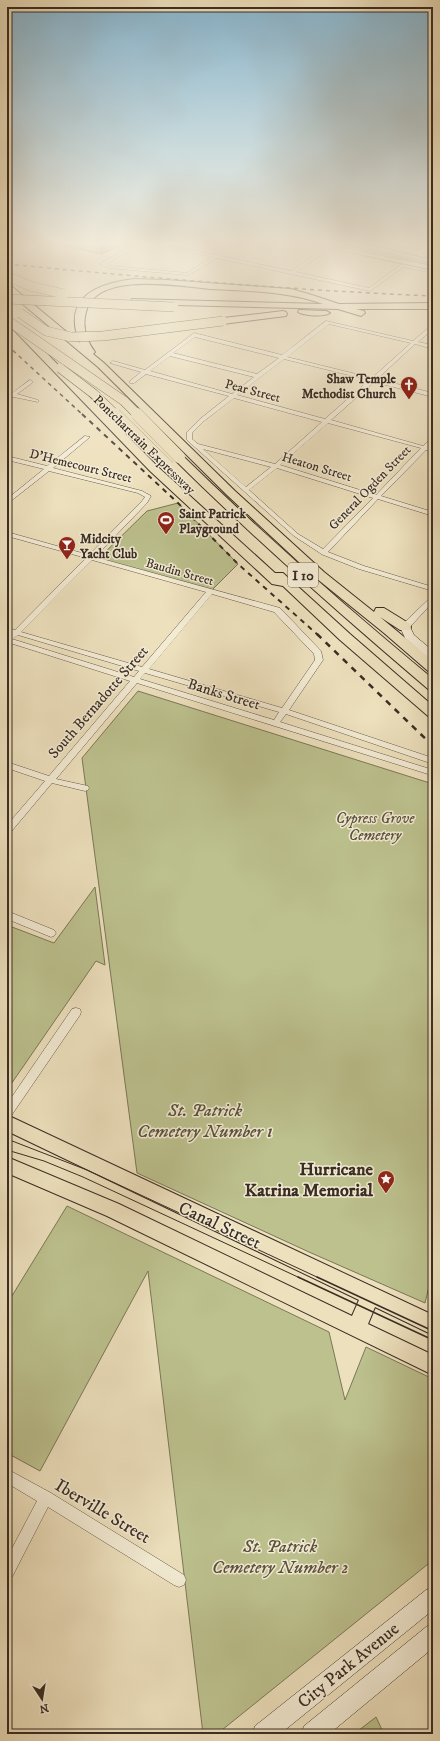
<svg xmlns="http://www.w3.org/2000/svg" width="440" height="1741" viewBox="0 0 440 1741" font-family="'IM FELL DW Pica',serif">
  <rect width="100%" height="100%" fill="#ede0bd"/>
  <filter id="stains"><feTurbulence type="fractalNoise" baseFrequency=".005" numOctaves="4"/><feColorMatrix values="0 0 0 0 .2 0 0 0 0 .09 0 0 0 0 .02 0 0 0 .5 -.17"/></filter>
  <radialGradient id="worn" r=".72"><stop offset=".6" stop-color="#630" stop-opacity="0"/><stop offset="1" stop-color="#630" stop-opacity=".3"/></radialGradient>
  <g fill="#bcc18e" stroke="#7b7759">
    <polygon points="178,503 238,564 210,592 97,560 147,511"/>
    <polygon points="138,691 433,784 433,1270 425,1303 309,1252 137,1173 82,758"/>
    <polygon points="95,887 105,965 96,961 7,1090 7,934 12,927 54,943"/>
    <polygon points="67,1206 329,1332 345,1400 366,1347 433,1379 433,1560 217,1734 203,1734 148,1271 40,1471 7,1453 7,1304"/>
    <polygon points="376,1717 384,1734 354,1734"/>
  </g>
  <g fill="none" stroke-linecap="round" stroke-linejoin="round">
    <polygon fill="#99bdb3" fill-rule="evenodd" points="336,244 345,244 433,262 433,266"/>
    <defs>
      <g id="street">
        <polygon points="136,244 141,244 106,264 110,266 187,273 212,257 156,244 163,244 216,255 234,244 239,244 220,256 291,271 329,246 331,248 296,272 369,288 402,264 433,271 433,273 403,267 370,291 217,258 188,275 109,268 100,264"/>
        <polygon points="371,244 379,244 420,250 428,244 432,244 425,251 433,253 433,255"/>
        <path d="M 326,321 L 413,341 L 433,324 L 433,329 L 418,342 L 433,345 L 433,349 L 415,344 L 377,379 L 433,393 L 433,397 L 374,382 L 331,420 L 423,446 L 433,437 L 433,442 L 429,447 L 433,448 L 433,452 L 426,450 L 381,496 L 433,512 L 433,516 L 378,499 L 328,552 L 364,566 L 433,587 L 433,591 L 359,569 L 321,554 L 320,553 L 294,536 L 187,440 L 187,432 L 200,419 L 229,396 L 146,374 L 134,383 L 130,383 L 130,381 L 141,372 L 110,363 L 113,361 L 145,370 L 194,333 L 282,355 ZM 329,324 L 411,343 L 372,378 L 287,357 ZM 195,337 L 279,358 L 257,374 L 173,353 ZM 170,356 L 254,377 L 232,394 L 150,371 ZM 284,359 L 369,380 L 325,419 L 237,395 ZM 234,398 L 322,422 L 275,464 L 198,444 L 192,439 L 192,433 L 204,421 ZM 328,423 L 421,448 L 376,495 L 280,465 ZM 203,449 L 271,467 L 246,487 ZM 277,468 L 373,498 L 323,549 L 298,534 L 249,490 Z"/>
        <polygon points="30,380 33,382 32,383 17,394 38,400 38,402 14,397 11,398 7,395 7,391 12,393"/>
        <path d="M 85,436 L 90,437 L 53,468 L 142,491 L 151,496 L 147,503 L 95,557 L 280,608 L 321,651 L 323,660 L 289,710 L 433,758 L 433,764 L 286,714 L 280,722 L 430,769 L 433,768 L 433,774 L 428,774 L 137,683 L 56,779 L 88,786 L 89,788 L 88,790 L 85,791 L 52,783 L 10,833 L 7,834 L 7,825 L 45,781 L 7,768 L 7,762 L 49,776 L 130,681 L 7,642 L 7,638 L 9,638 L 8,637 L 11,634 L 7,632 L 7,628 L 15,630 L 86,558 L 7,536 L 7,532 L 89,555 L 142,501 L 145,497 L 138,493 L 49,471 L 7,504 L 7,499 L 44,469 L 7,460 L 7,456 L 47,466 ZM 92,560 L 206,592 L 142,667 L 21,632 ZM 212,594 L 274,612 L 314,654 L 315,660 L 282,708 L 149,669 ZM 18,635 L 139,671 L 134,677 L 12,639 ZM 145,673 L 279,712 L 274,720 L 140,679 Z"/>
        <polygon points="433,596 433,602 408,629 402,629 402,625 431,597"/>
        <polygon points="7,911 54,930 56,933 54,936 51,937 7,919"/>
        <polygon points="76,1008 80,1009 81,1012 80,1015 11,1116 7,1118 7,1104 72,1009"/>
        <polygon points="7,1469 51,1493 184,1575 186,1580 184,1585 179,1587 174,1585 48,1507 12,1577 7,1579 7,1558 37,1501 7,1483"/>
      </g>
      <g id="secondary">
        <polygon points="311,244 322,244 433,266 433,270"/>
        <polygon points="369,244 380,244 433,255 433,259"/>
        <polygon points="405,624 409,625 414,635 433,651 433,660 429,659 405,638 400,627"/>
        <polygon points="433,1587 433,1610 280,1734 252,1734 255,1726 426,1590"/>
        <polygon points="433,1623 433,1648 329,1734 301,1734 304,1726 426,1627"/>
      </g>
      <g id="primary">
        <path d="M 299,310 L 326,311 L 330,313 C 324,317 304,316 298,312 Z"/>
        <polygon points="7,1115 433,1315 433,1335 375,1307 368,1324 433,1355 433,1375 107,1216 7,1173 7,1157 119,1204 352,1316 359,1300 7,1131"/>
      </g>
      <g id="highway">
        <path d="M 135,279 L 166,280 L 291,289 L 312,295 L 339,304 L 433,303 L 433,309 L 356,309 L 364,311 L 365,313 L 361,316 L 338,309 L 135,304 L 132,303 L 131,301 L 132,299 L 323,304 C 287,291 248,291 210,289 C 178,286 96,271 86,312 C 82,326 86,340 95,352 L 93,354 L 104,363 L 235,491 L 324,572 L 374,612 L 376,608 L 384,608 L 410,624 L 411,627 L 410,630 L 400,630 L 380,617 L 433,661 L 433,672 L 428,671 L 384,633 L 316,578 L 227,495 L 98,367 L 7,291 L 7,284 L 10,285 L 80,343 C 61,298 97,283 135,279 Z"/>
        <polygon points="283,311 286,312 287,314 286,316 223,324 219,321 223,318"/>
        <polygon points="14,322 17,323 158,467 275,573 283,573 350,634 433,706 433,718 428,716 340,640 283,586 272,584 150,471 11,327 10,325"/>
        <path d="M 180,456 L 184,457 C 264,535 347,608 433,679 L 433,690 L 428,689 C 342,616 257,541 176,461 L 175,459 Z"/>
      </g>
    </defs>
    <use href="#street" stroke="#675a4a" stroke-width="1"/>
    <use href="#secondary" stroke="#3a2d24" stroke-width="1"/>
    <use href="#primary" stroke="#3a2d24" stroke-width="2"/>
    <use href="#highway" stroke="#3a2d24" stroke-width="2"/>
    <use href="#street" fill="#f3ebd4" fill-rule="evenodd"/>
    <use href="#secondary" fill="#f3ebd4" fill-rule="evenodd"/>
    <use href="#primary" fill="#ede0bd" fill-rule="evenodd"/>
    <use href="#highway" fill="#ede0bd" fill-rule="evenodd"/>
    <g stroke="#3a2d24" stroke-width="1">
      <polyline points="7,1139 87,1170 319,1278"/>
      <polyline points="7,1150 44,1161 83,1177 300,1278"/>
    </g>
    <g stroke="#3a2d24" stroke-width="1.5">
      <polyline points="298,1277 433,1340"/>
      <polyline points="317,1277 433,1331"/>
    </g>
    <g stroke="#3a2d24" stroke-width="1.5" stroke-dasharray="4 4" stroke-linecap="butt">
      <path d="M 7,264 C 149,278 291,290 433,296"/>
      <polyline points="7,345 83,415"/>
    </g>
    <polyline stroke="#3a2d24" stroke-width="2" stroke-dasharray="5 5" stroke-linecap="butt" points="82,414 178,503 238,564 318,635"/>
    <polyline stroke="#3a2d24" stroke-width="2.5" stroke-dasharray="6 6" stroke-linecap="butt" points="317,634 433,746"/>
    <defs>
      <g id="highway-bridge-far1">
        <polyline points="7,276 30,286 64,294"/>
        <polyline points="7,299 174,307"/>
        <polyline points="20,313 46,331 71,337 103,336 223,321"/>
        <polyline points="7,320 124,401 138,415"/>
        <polyline points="60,368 94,394 116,415"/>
      </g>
      <g id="highway-bridge">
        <polyline points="115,414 169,467"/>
        <polyline points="137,414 179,457"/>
      </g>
    </defs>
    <use href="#highway-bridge-far1" stroke="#3a2d24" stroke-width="10" stroke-linecap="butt"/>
    <use href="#highway-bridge" stroke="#3a2d24" stroke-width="12" stroke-linecap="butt"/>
    <use href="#highway-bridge-far1" stroke="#ede0bd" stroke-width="9"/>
    <use href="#highway-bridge" stroke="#ede0bd" stroke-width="12"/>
  </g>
  <polygon fill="#c59385" stroke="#3a2d24" points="56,244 122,244 102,254"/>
  <polygon fill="#a0786c" stroke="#3a2d24" points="105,244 122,244 102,254 102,245"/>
  <polygon fill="#e5ab9b" stroke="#3a2d24" points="94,244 105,244 102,245"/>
  <linearGradient id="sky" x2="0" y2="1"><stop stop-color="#88b8d3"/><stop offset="0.5" stop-color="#f7f1e1"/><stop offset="1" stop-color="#f7f1e1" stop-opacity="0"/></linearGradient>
  <rect width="440" height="487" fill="url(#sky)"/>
  <defs>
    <symbol id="church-pin" viewBox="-11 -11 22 30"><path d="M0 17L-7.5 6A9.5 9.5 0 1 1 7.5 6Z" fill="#8f2418" stroke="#f3ebd4"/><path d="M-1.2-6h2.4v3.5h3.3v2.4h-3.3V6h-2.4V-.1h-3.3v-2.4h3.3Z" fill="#fff"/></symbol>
    <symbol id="stadium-pin" viewBox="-11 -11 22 30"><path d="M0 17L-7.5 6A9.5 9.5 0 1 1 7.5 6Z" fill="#8f2418" stroke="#f3ebd4"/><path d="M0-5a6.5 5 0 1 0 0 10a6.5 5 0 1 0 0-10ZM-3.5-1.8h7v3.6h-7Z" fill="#fff"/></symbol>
    <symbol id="bar-pin" viewBox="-11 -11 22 30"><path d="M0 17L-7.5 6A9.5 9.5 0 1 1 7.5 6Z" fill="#8f2418" stroke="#f3ebd4"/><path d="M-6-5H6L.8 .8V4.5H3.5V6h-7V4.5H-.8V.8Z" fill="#fff"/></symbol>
    <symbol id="sight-pin" viewBox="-11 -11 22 30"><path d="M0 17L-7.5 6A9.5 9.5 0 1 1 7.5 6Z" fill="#8f2418" stroke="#f3ebd4"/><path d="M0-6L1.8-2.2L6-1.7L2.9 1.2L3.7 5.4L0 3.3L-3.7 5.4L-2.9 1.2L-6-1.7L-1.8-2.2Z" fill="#fff"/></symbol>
  </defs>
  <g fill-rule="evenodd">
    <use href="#church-pin" x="399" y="375" width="20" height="27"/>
    <use href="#stadium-pin" x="156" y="510" width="20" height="27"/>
    <use href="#bar-pin" x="57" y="535" width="20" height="27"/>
    <use href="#sight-pin" x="376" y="1169" width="20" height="27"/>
  </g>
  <g text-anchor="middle" stroke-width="3" stroke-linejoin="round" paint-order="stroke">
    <g font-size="13" font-weight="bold" fill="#3a2d24" stroke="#f3ebd4" text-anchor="start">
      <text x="396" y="383" text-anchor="end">Shaw Temple<tspan x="396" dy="15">Methodist Church</tspan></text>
      <text x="179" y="518">Saint Patrick<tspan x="179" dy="15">Playground</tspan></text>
      <text x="80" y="543">Midcity<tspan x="80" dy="15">Yacht Club</tspan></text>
    </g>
    <g font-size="13" fill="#3a2d24" stroke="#f3ebd4">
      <text transform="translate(253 390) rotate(15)" y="5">Pear Street</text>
      <text transform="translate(145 444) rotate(44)" y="5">Pontchartrain Expressway</text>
      <text transform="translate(81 465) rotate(14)" y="5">D'Hemecourt Street</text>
      <text transform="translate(317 466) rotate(17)" y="5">Heaton Street</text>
      <text transform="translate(369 487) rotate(-46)" y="5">General Ogden Street</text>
      <text transform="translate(180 571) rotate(16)" y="5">Baudin Street</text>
    </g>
    <rect fill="#f3ebd4" stroke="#726659" stroke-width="1" x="288" y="563" width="30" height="24" rx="3"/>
    <g font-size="14" font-weight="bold" fill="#3a2d24">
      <text x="303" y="580">I 10</text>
    </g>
    <g font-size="15" fill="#3a2d24" stroke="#f3ebd4">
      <text transform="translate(224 694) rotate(17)" y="5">Banks Street</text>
      <text transform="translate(98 702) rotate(-49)" y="5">South Bernadotte Street</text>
    </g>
    <g font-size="15" font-style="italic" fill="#5a523e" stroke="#f3ebd4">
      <text x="375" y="823">Cypress Grove<tspan x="375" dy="17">Cemetery</tspan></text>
    </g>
    <g font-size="18" font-style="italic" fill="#5a523e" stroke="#f3ebd4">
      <text x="205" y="1116">St. Patrick<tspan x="205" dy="21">Cemetery Number 1</tspan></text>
      <text x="280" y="1552">St. Patrick<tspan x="280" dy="21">Cemetery Number 2</tspan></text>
    </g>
    <g font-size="18" font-weight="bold" fill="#3a2d24" stroke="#f3ebd4" text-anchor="end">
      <text x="373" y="1175">Hurricane<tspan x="373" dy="21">Katrina Memorial</tspan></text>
    </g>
    <g font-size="18" fill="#3a2d24" stroke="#f3ebd4">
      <text transform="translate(220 1225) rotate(25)" y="6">Canal Street</text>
      <text transform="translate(103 1511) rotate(31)" y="6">Iberville Street</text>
      <text transform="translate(348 1665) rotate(-39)" y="6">City Park Avenue</text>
    </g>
  </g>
  <rect width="440" height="1741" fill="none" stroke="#ede0bd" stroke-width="24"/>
  <rect x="8" y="8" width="424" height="1725" fill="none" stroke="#3a2d24" stroke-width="2"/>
  <rect x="12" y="12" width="416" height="1717" fill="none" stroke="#3a2d24"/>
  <g transform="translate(42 1699) rotate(168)" stroke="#f3ebd4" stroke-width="3" paint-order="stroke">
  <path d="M0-3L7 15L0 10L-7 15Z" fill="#3a2d24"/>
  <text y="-6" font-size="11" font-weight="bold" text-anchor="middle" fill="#3a2d24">N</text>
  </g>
  <rect width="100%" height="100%" filter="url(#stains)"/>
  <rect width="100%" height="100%" fill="url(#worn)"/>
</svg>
